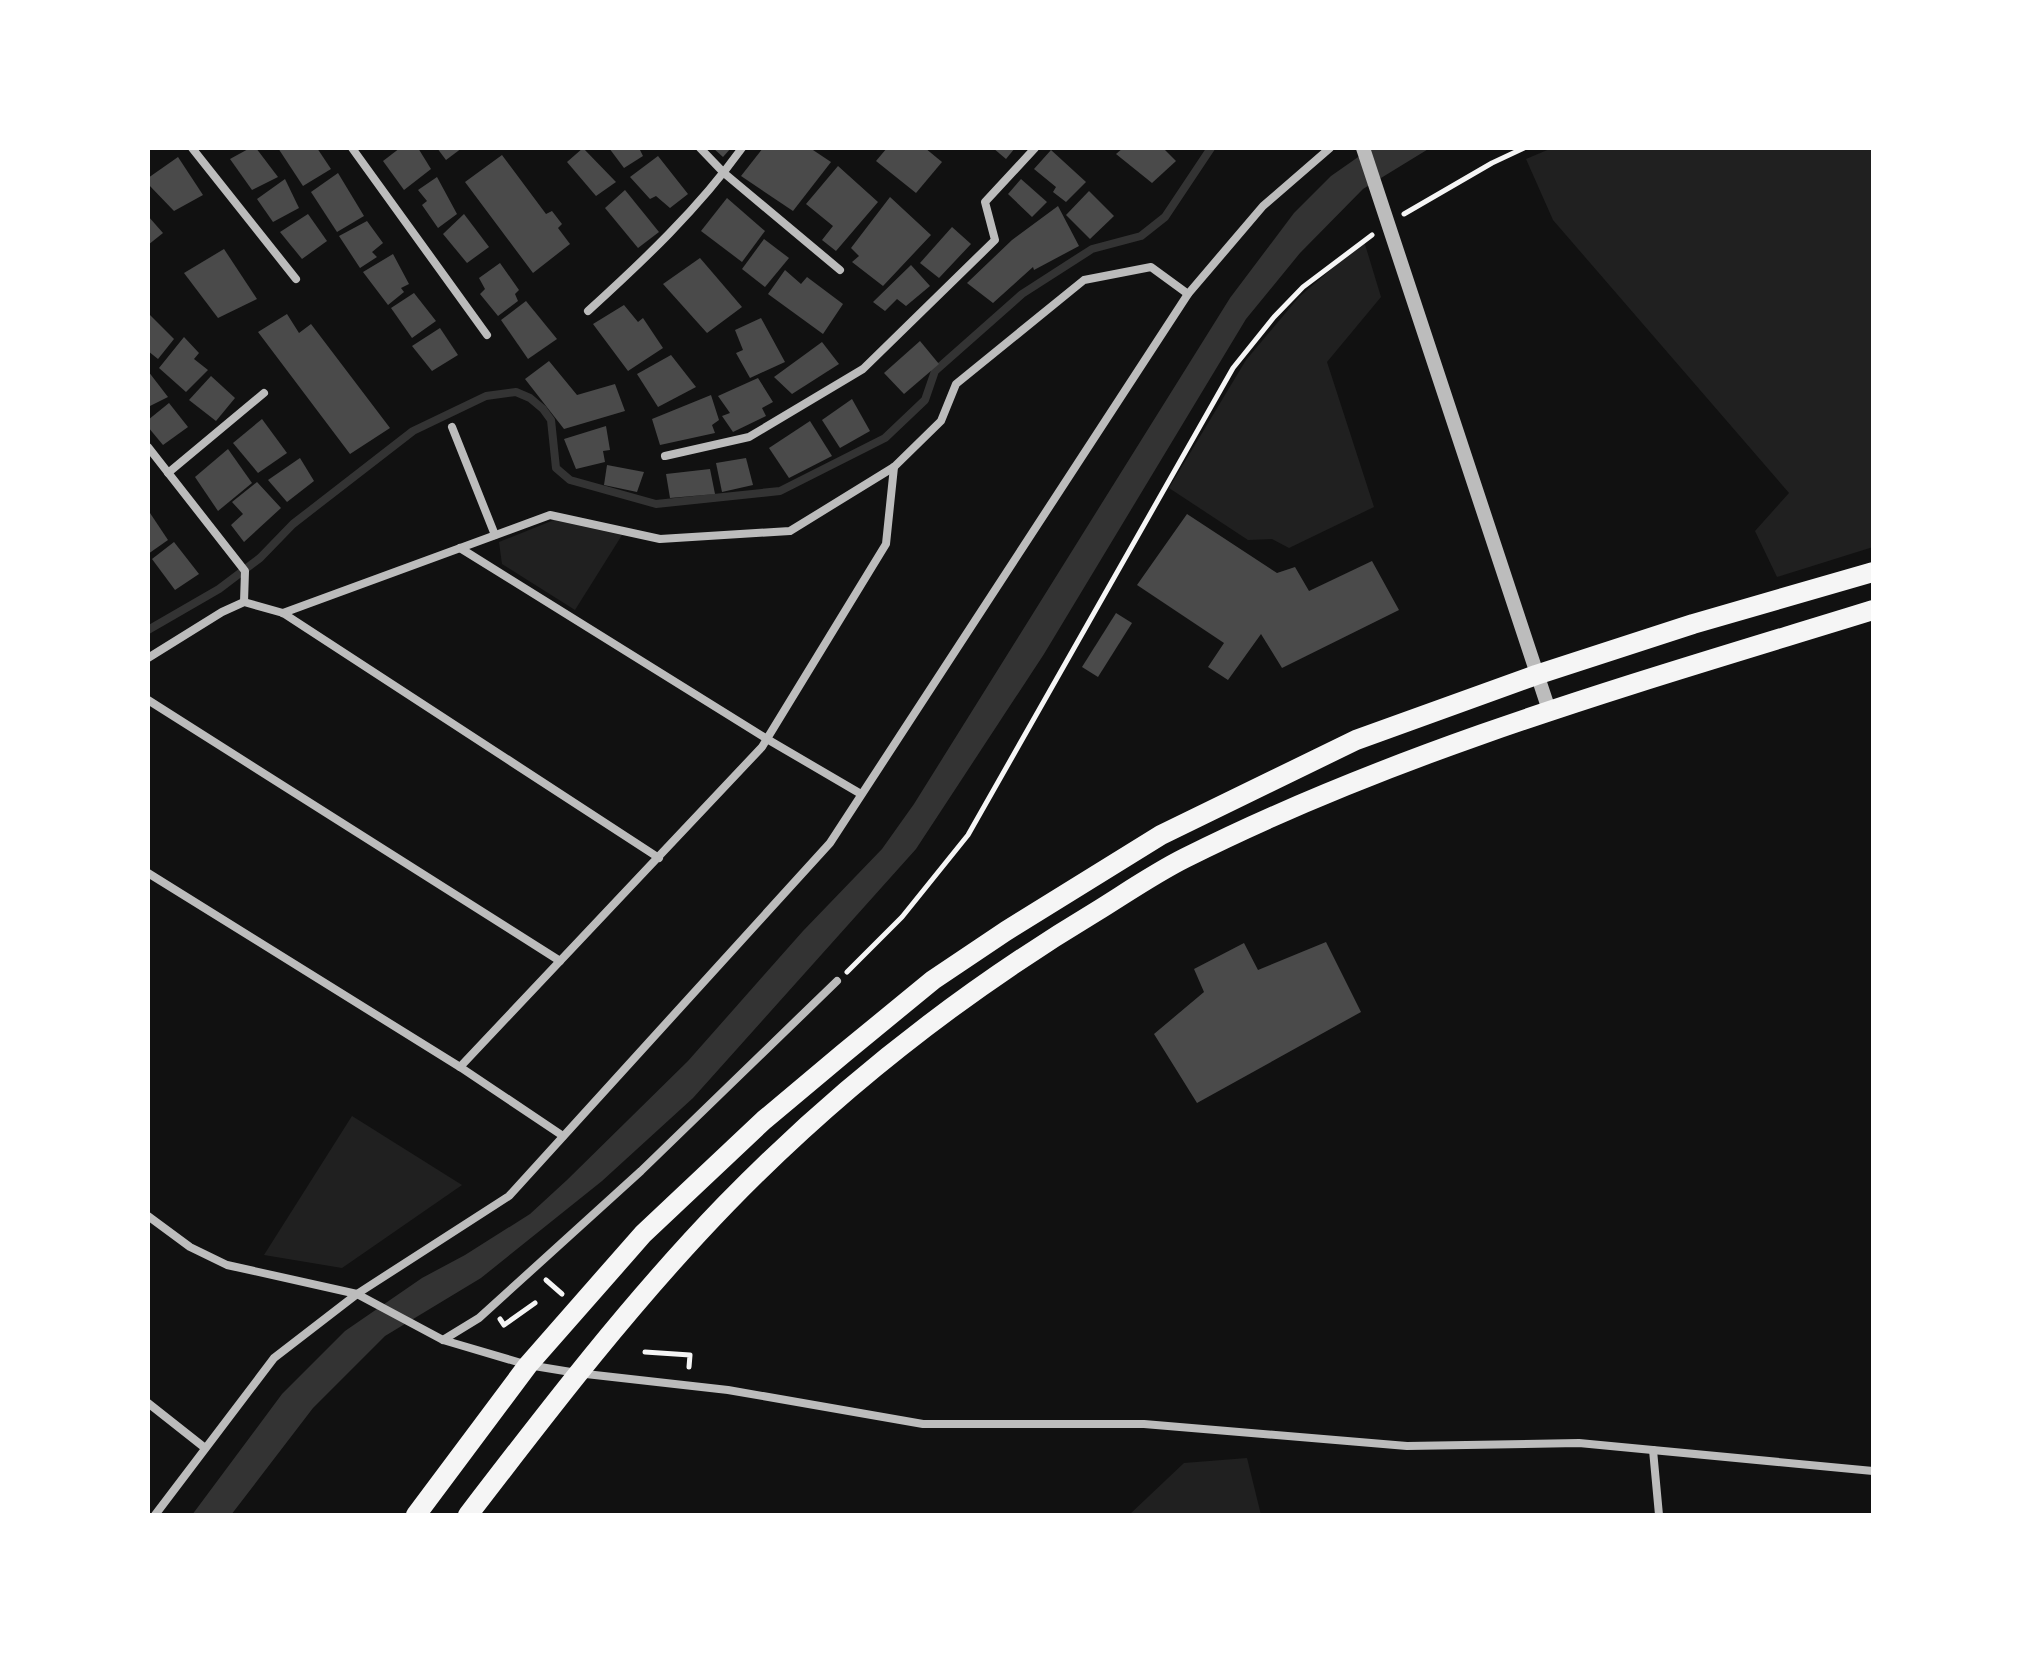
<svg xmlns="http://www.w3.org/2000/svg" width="2021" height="1663" viewBox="0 0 2021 1663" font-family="Raleway,sans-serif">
  <rect width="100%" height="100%" fill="#111"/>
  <g fill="#202020">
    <polygon points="1552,148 1873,148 1873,547 1777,577 1755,531 1789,493 1553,220 1526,159"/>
    <polygon points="1364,241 1381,297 1327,362 1374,507 1289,548 1272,539 1248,540 1169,488 1246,360 1299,297"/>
    <polygon points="554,520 622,535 575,610 502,564 499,542"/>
    <polygon points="352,1116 462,1185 342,1268 264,1255"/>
    <polygon points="1247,1458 1261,1515 1129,1515 1184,1463"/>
  </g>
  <polygon fill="#333" points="1371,148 1430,148 1363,189 1300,253 1246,319 1044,654 916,849 693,1098 602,1181 481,1278 385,1336 313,1408 231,1515 192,1515 282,1394 345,1331 422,1278 465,1255 530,1214 567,1180 688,1061 803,931 882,849 914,804 1230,298 1294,213 1331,176"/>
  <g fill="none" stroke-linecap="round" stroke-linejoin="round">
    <polyline stroke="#333" stroke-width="8" points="148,630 219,589 260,558 293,524 413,431 486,396 516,392 530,398 543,409 551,420 556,468 570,480 656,504 780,491 885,438 925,400 935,371 1022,294 1092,249 1141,236 1165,217 1211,148"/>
  </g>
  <g fill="#4a4a4a">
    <polygon points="250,148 256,148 278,177 252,190 230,159"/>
    <polygon points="278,148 317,148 331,169 303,186"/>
    <polygon points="400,148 418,148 431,169 404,190 383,161"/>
    <polygon points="437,148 462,148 446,160"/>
    <polygon points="583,148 616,182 596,196 567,162"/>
    <polygon points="609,148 639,148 643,156 624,168"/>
    <polygon points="713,148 731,148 723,157"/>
    <polygon points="763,148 810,148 831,162 793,211 741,176"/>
    <polygon points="887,148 925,148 942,162 916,193 876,161"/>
    <polygon points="993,148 1015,148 1006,159"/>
    <polygon points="1123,148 1163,148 1176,161 1152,183 1116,154"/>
    <polygon points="1051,150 1086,182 1066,202 1053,192 1056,187 1034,169"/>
    <polygon points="502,155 546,214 552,211 562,224 558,228 570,244 533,273 465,182"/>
    <polygon points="658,156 688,194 670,208 656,196 650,199 630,177"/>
    <polygon points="178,157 203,195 174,211 148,184 148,178"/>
    <polygon points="838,166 878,202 836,251 822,240 833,226 806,204"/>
    <polygon points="338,173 364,216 337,232 311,192"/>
    <polygon points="437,177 457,214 438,228 422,205 427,201 418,190"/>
    <polygon points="285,179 299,208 273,222 257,199"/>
    <polygon points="1021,179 1047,202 1032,217 1008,194"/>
    <polygon points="625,190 659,232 638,248 605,208"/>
    <polygon points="1089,191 1114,216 1090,239 1066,215"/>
    <polygon points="890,197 931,235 883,286 852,262 859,256 851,248"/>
    <polygon points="727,198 765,231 742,262 701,231"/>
    <polygon points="1058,206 1079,246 1034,270 1033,267 993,303 967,283 1012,240"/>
    <polygon points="308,214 327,241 302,259 280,232"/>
    <polygon points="464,214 489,247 467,263 443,234"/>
    <polygon points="148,216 163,233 148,245"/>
    <polygon points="367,221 383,243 372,252 377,257 360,268 339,236"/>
    <polygon points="952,227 971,244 939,278 920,263"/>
    <polygon points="764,239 789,258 765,287 742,269"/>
    <polygon points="224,249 257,299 218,318 184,273"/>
    <polygon points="393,254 409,284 401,288 404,292 388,305 363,272"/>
    <polygon points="700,258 742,307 707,333 663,284"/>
    <polygon points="500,263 519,290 515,294 518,301 498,316 480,294 485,289 479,278"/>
    <polygon points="911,265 930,286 906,306 897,299 885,311 873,302"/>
    <polygon points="785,270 801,284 807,277 843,304 823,334 768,294"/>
    <polygon points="414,293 436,321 412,338 391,308"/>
    <polygon points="526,301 557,339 528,359 501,320"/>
    <polygon points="624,305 638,322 643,318 663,348 628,371 593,324"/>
    <polygon points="148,313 174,339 158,359 148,351"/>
    <polygon points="287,314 299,333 311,324 390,428 350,454 258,332"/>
    <polygon points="761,318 785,362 750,378 736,353 743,350 735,330"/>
    <polygon points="440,328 458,355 432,371 412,346"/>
    <polygon points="184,337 199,353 194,359 208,370 186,392 159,368"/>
    <polygon points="920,341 939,364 904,394 884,373"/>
    <polygon points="822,342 839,364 792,394 774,377"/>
    <polygon points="671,355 696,387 658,407 637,374"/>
    <polygon points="549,361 577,395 615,384 625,411 564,429 525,379"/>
    <polygon points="148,371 168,397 148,407"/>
    <polygon points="211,376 235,398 216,421 189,400"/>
    <polygon points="758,378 773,402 762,408 766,416 733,432 722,416 730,413 718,396"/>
    <polygon points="711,395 719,420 712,425 715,433 660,445 652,419"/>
    <polygon points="852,399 870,431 840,448 822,420"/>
    <polygon points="169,403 188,427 163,445 148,427 148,420"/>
    <polygon points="262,419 287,453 258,473 233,443"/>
    <polygon points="810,421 832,456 789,478 769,448"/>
    <polygon points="606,426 610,450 603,451 605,462 576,469 564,439"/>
    <polygon points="228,449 252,483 218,511 195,477"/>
    <polygon points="300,458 314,481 287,502 268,480"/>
    <polygon points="746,458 753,485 722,492 716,463"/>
    <polygon points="607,465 644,472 637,492 604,485"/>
    <polygon points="710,469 715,494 670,498 666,474"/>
    <polygon points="257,482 281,508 244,542 231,525 243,514 232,502"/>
    <polygon points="148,510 168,540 148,554"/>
    <polygon points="1187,514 1277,573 1295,567 1309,591 1372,561 1399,610 1282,668 1261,634 1228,680 1208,667 1224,643 1137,585"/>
    <polygon points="174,542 199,574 175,590 152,559"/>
    <polygon points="1116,613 1132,623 1098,677 1082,667"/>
    <polygon points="1326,942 1361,1012 1197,1103 1154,1034 1204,992 1194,969 1244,943 1258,970"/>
  </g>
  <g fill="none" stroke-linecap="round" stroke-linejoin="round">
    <g stroke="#f5f5f5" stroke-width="5">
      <polyline points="1404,214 1492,163 1524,148"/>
      <polyline points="847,972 902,917 968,835 1233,368 1274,317 1303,287 1372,235"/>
      <polyline points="546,1280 562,1294"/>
      <polyline points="500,1319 504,1325 535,1303"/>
      <polyline points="645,1352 690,1355 689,1367"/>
    </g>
    <g stroke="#bcbcbc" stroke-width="8">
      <polyline points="192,148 296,279"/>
      <polyline points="352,148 487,335"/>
      <polyline points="700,148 724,173 840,270"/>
      <path d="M 588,311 C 643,261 698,209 742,148"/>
      <polyline points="452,427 495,535"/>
      <polyline points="148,447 245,571 244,602"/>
      <polyline points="665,456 749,437 863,369 995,240 985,202 1035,148"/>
      <polyline points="168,473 264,393"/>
      <polyline points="460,548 767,739 861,794"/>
      <polyline points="283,613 550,515 660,539 790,531 894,467 941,421 956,384 1084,280 1151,267 1188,294"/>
      <polyline points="148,658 222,612 244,602 283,613 659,858"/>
      <polyline points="148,700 560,961"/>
      <polyline points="148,873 460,1067 563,1136"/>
      <polyline points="460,1067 762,747 886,544 894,467"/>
      <polyline points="148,1216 190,1247 227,1265 357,1294 443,1340 528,1365 577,1373 728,1390 923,1424 1144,1424 1407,1446 1579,1443 1873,1471"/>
      <polyline points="443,1340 479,1318 641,1171 837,981"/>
      <polyline points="148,1403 205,1448"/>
      <polyline points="1653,1450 1659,1515"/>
      <polyline points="155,1515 274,1358 357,1294 509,1196 830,843 1188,294 1263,206 1330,148"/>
    </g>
    <polyline stroke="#bcbcbc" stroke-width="14" points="1363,148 1549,710"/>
    <g stroke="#f5f5f5" stroke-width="20">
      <polyline points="416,1515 528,1365 643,1234 764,1120 844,1053 933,980 1006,931 1161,835 1356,740 1536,675 1693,624 1873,572"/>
      <path d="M 468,1515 C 550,1408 632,1301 726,1204 C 836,1091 962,992 1097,911 C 1126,893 1155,873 1185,858 C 1404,748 1640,682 1873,610"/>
    </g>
  </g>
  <rect width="2021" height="1663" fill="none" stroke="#ffffff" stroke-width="300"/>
</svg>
